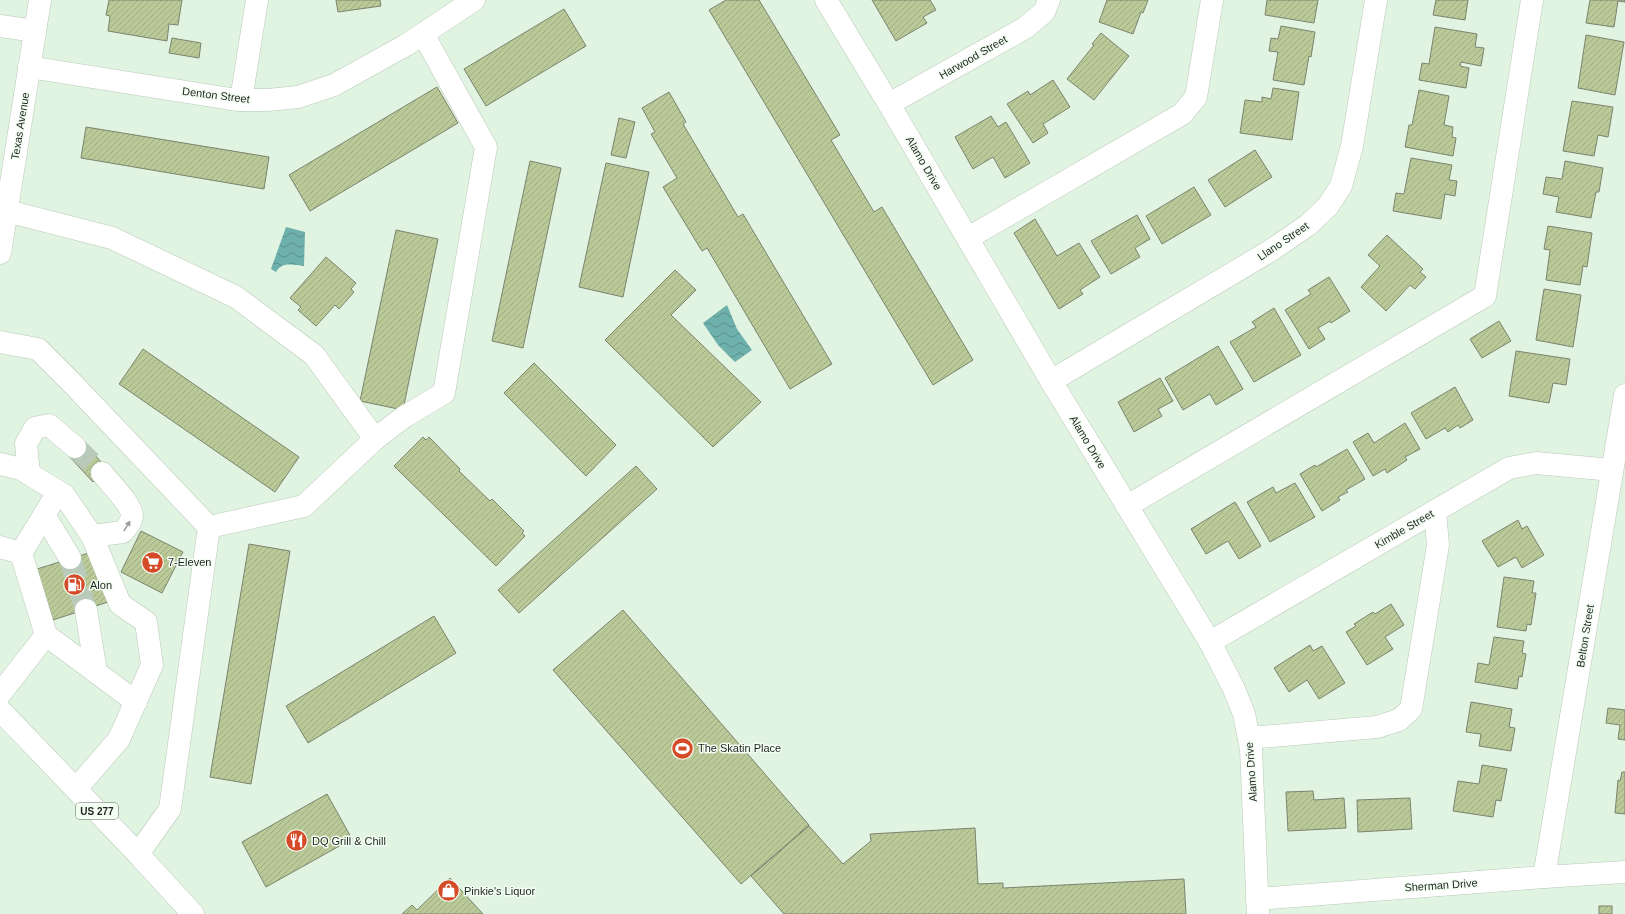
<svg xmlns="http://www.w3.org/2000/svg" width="1625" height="914" viewBox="0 0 1625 914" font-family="Helvetica,sans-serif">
  <defs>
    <pattern id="water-waves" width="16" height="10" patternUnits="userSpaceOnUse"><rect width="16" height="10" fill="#6eb1ac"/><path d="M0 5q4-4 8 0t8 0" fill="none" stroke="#5a908b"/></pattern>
    <pattern id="building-hatch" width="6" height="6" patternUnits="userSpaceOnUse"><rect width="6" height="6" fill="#b9ca98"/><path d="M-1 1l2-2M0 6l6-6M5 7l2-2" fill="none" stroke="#9fad83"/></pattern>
  </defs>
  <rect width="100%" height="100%" fill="#e1f3e1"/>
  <g fill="url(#water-waves)">
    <path d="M 286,227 L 305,232 L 304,266 C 294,265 282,261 276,272 L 271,269 Z"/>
    <polygon points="727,305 737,329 752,350 735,362 718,345 703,323"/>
  </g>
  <g fill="url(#building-hatch)" stroke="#7c836f">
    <polygon points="109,0 182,0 178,25 169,24 167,41 108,31 110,16 106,15"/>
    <polygon points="336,0 380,0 381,6 338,12"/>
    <polygon points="726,0 759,0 840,135 831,140 874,212 882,207 973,360 933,385 709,10"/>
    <polygon points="872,0 930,0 936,10 923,17 927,23 896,41"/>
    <polygon points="1107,0 1148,0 1143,13 1141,12 1133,34 1099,22"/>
    <polygon points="1267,0 1318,0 1314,23 1265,15"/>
    <polygon points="1436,0 1468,0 1465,20 1433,15"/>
    <polygon points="1590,0 1625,0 1625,2 1618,1 1614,27 1586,23"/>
    <polygon points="564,9 586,46 486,106 464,69"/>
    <polygon points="1281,26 1315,32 1311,57 1309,56 1304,85 1273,80 1278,52 1269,51 1271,38 1278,39"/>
    <polygon points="1435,27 1477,34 1475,47 1484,48 1481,66 1461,62 1460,66 1469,68 1466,88 1419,80 1422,63 1429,64"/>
    <polygon points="1101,33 1129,56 1094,100 1067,79 1094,45 1092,44"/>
    <polygon points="1586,35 1624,42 1615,95 1578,88"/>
    <polygon points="172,38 201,43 199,58 169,53"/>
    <polygon points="1053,80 1070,107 1043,124 1048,133 1033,143 1007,104 1028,91 1030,95"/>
    <polygon points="437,87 458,123 310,211 289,175"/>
    <polygon points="1273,88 1299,92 1292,140 1240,133 1245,100 1262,102 1262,97 1271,99"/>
    <polygon points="1419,90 1449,96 1444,125 1453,127 1452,137 1456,138 1453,156 1405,147 1409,125 1412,125"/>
    <polygon points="669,92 686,122 683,124 738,217 743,214 832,364 790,389 707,248 702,251 663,187 677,178 651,134 655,132 642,108"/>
    <polygon points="1572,101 1613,107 1608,137 1598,135 1594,156 1563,151"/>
    <polygon points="991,116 998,127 1006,122 1030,163 1005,178 993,157 973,169 955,137"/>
    <polygon points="619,118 635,122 626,158 611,155"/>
    <polygon points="86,127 269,157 264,189 81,158"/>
    <polygon points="1255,150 1272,177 1225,207 1208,180"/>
    <polygon points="1411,158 1452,165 1449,180 1457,181 1455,196 1445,194 1441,219 1393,211 1396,193 1404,194"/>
    <polygon points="530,161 561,168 523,348 492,341"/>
    <polygon points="1565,161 1603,168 1599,192 1596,192 1591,218 1556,212 1559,197 1543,194 1546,177 1562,179"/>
    <polygon points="606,163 649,172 623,297 579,287"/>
    <polygon points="1194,187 1211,215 1162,244 1146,216"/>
    <polygon points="1137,215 1150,239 1135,248 1140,257 1111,274 1091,241"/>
    <polygon points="1035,219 1057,256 1079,243 1100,277 1080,290 1083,294 1059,309 1014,233"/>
    <polygon points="1548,226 1592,233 1587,267 1583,266 1580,285 1546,280 1550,250 1544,249"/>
    <polygon points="396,230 438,239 403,410 360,401"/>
    <polygon points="1387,235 1423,269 1420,272 1426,277 1415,289 1410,285 1386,311 1361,287 1380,266 1368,255"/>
    <polygon points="326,257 356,283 351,289 354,292 339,309 335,305 316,326 298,310 301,307 290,298"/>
    <polygon points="675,270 696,290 671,315 761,402 713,447 605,340"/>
    <polygon points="1329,277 1350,311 1331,323 1330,321 1318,328 1325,339 1309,349 1285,310 1311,294 1308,290"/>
    <polygon points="1544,289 1581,295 1573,347 1536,340"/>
    <polygon points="1274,308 1301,355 1254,382 1230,342 1256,327 1252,322"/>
    <polygon points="1499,321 1511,341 1482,358 1470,339"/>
    <polygon points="1218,346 1243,389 1216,405 1210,394 1183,410 1165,378"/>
    <polygon points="143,349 299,457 275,492 119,384"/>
    <polygon points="1516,351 1570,359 1566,385 1553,383 1549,403 1509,396"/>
    <polygon points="534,363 616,445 586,476 504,393"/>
    <polygon points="1160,378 1173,401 1158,409 1162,416 1134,432 1118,402"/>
    <polygon points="1455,387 1473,420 1460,428 1458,425 1448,432 1445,428 1426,439 1411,413"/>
    <polygon points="1405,423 1420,449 1405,457 1407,460 1387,473 1385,469 1373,476 1353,442 1368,433 1374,443"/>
    <polygon points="423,437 426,440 429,437 460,469 459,471 490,501 492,499 524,531 522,533 525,536 496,566 394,466"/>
    <polygon points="82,440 107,469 93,482 67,454"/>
    <polygon points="1347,449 1365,479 1346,490 1348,492 1338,497 1340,500 1322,511 1300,474 1315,465 1316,467"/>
    <polygon points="636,466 657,489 519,613 498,590"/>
    <polygon points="1295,483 1315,517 1270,542 1247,502 1273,487 1276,493"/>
    <polygon points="1235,502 1261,546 1239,559 1228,541 1206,554 1191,529"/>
    <polygon points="1518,520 1522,529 1527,526 1544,555 1522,568 1516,557 1498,567 1482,541"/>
    <polygon points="141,531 183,552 162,593 121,572"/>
    <polygon points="249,544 290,551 251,784 210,777"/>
    <polygon points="95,551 111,601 53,620 37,569"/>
    <polygon points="1504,577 1534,581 1532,593 1536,593 1531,625 1527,624 1526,631 1497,627"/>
    <polygon points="1391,604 1404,625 1385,637 1393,649 1367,665 1346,632 1356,626 1354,624 1373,612 1375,614"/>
    <polygon points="623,610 809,825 741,884 553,670"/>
    <polygon points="434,616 456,653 308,743 286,706"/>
    <polygon points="1494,637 1524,641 1522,653 1526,654 1522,677 1519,676 1517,689 1475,682 1478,663 1489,665"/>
    <polygon points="1310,645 1313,651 1322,646 1345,683 1319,699 1307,680 1289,692 1274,668"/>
    <polygon points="1471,702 1512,709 1509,727 1515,728 1511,751 1479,746 1481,734 1466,732"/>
    <polygon points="1608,708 1625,710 1625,740 1618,739 1620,725 1606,723"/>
    <polygon points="1482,765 1507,769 1501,801 1496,800 1493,817 1453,811 1458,781 1479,784"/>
    <polygon points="1622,772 1625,772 1625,814 1615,813 1618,780 1620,781"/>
    <polygon points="1313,791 1314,800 1344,798 1346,828 1288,831 1286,792"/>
    <polygon points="327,794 352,839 266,887 242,842"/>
    <polygon points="1410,798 1412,829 1358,832 1357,800"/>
    <polygon points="809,826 843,864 871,841 870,834 975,828 978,884 1003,883 1003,888 1184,879 1186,914 784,914 751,876"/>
    <polygon points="450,878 483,914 402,914 412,905 417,910"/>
    <rect x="1599" y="906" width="13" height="8"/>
  </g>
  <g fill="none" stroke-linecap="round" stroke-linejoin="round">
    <g stroke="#bacaba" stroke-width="22" stroke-dasharray="22 11" stroke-linecap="butt">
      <polyline points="75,447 102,473"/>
      <polyline points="70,558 86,610"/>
    </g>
    <defs>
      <g id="minor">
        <polyline points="826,0 889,104 1051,381 1210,642 1234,689 1244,714 1251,749 1258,914"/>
        <polyline points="0,26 35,31"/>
        <polyline points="29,67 237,100 268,100 298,97 334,85 406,45 474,0"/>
        <polyline points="241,100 257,0"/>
        <polyline points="889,104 1025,28 1044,12 1049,0"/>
        <polyline points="968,238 1182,114 1196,97 1212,0"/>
        <polyline points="0,253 40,0"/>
        <polyline points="0,342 38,349 71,382 209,527 304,506 375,439 314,355 236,297 112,238 7,211"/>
        <polyline points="1051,381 1270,251 1308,225 1328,206 1341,186 1352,146 1376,0"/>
        <polyline points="375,439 404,417 444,393 486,147 423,34"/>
        <polyline points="0,464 21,469 64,495 92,536 120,604 146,622 152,665 119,739 76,789"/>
        <polyline points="29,474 26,444 35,428 49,425 75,447"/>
        <polyline points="1127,506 1485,296 1532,0"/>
        <polyline points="44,515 70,558"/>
        <path d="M 92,536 L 123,532 C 127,527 132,522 132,515 C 131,504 110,483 102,473"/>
        <polyline points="0,547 21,553 46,635 0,694"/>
        <polyline points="21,553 58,492"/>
        <polyline points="86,610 96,672"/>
        <polyline points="46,635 136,702"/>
        <polyline points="1210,642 1509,468 1536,463 1612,470"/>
        <polyline points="1249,738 1377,727 1399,720 1411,709 1438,545 1435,511"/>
        <polyline points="138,854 170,809 209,527"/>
        <polyline points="1544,877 1625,395"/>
        <polyline points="1257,899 1544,877 1625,872"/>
      </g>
      <polyline id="highway" points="0,710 138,854 193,914"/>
    </defs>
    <use href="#minor" stroke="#b9cab9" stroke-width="23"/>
    <use href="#highway" stroke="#b9cab9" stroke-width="23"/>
    <use href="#minor" stroke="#fff" stroke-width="22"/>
    <use href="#highway" stroke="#fff" stroke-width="22"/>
  </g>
  <defs><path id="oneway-solid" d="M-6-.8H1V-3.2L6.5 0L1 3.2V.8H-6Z"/></defs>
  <use fill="#9a9d9a" href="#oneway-solid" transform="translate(127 526) rotate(-58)"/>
  <defs>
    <symbol id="supermarket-disc" viewBox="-11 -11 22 22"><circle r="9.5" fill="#d54b28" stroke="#f3fef3"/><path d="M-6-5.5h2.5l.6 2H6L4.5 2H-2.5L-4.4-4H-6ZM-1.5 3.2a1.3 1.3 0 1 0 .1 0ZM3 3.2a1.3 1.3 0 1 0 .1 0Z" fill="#fff"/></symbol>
    <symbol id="fuel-disc" viewBox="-11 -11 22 22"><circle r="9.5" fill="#d54b28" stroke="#f3fef3"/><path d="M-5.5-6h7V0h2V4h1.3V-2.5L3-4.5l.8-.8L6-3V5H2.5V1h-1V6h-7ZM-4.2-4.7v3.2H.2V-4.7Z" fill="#fff"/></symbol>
    <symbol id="stadium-disc" viewBox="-11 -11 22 22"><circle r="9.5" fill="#d54b28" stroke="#f3fef3"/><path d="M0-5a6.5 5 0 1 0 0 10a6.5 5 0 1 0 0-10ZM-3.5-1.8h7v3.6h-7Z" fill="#fff"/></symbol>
    <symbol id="restaurant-disc" viewBox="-11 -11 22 22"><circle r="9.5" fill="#d54b28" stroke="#f3fef3"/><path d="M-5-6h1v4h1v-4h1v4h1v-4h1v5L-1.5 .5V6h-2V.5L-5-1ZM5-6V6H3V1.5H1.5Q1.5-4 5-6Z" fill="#fff"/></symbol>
    <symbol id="shop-disc" viewBox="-11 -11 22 22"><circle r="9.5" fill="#d54b28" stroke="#f3fef3"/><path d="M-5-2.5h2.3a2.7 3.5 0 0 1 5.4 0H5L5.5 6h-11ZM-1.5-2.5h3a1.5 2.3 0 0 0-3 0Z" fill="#fff"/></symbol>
  </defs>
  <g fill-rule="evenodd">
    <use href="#supermarket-disc" x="140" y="550" width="25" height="25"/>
    <use href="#fuel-disc" x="62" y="572" width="25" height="25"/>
    <use href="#stadium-disc" x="670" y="736" width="25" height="25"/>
    <use href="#restaurant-disc" x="284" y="828" width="25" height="25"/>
    <use href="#shop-disc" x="436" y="878" width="25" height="25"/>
  </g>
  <g text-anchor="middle" stroke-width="3" stroke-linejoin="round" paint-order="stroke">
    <rect fill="#f3fef3" stroke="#5f665f" stroke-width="1" x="76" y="803" width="42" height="16" rx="3"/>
    <g font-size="10" font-weight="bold" fill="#1f251f">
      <text x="97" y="815">US 277</text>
    </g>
    <g font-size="11" fill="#1f251f" stroke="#f3fef3">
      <text transform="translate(973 57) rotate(-30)" y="4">Harwood Street</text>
      <text transform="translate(216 95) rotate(7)" y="4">Denton Street</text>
      <text transform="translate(20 126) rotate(-81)" y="4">Texas Avenue</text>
      <text transform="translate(924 163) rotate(60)" y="4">Alamo Drive</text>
      <text transform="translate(1283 241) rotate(-34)" y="4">Llano Street</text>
      <text transform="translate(1088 442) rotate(59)" y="4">Alamo Drive</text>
      <text transform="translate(1404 529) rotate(-30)" y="4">Kimble Street</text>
      <text transform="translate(1585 636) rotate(-81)" y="4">Belton Street</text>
      <text transform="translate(1251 772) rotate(-94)" y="4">Alamo Drive</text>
      <text transform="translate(1441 885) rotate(-4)" y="4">Sherman Drive</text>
    </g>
    <g font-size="11" fill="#1f251f" stroke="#f3fef3" text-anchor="start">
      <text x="168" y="566">7-Eleven</text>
      <text x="90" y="589">Alon</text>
      <text x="698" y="752">The Skatin Place</text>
      <text x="312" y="845">DQ Grill &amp; Chill</text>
      <text x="464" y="895">Pinkie's Liquor</text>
    </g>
  </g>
</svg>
